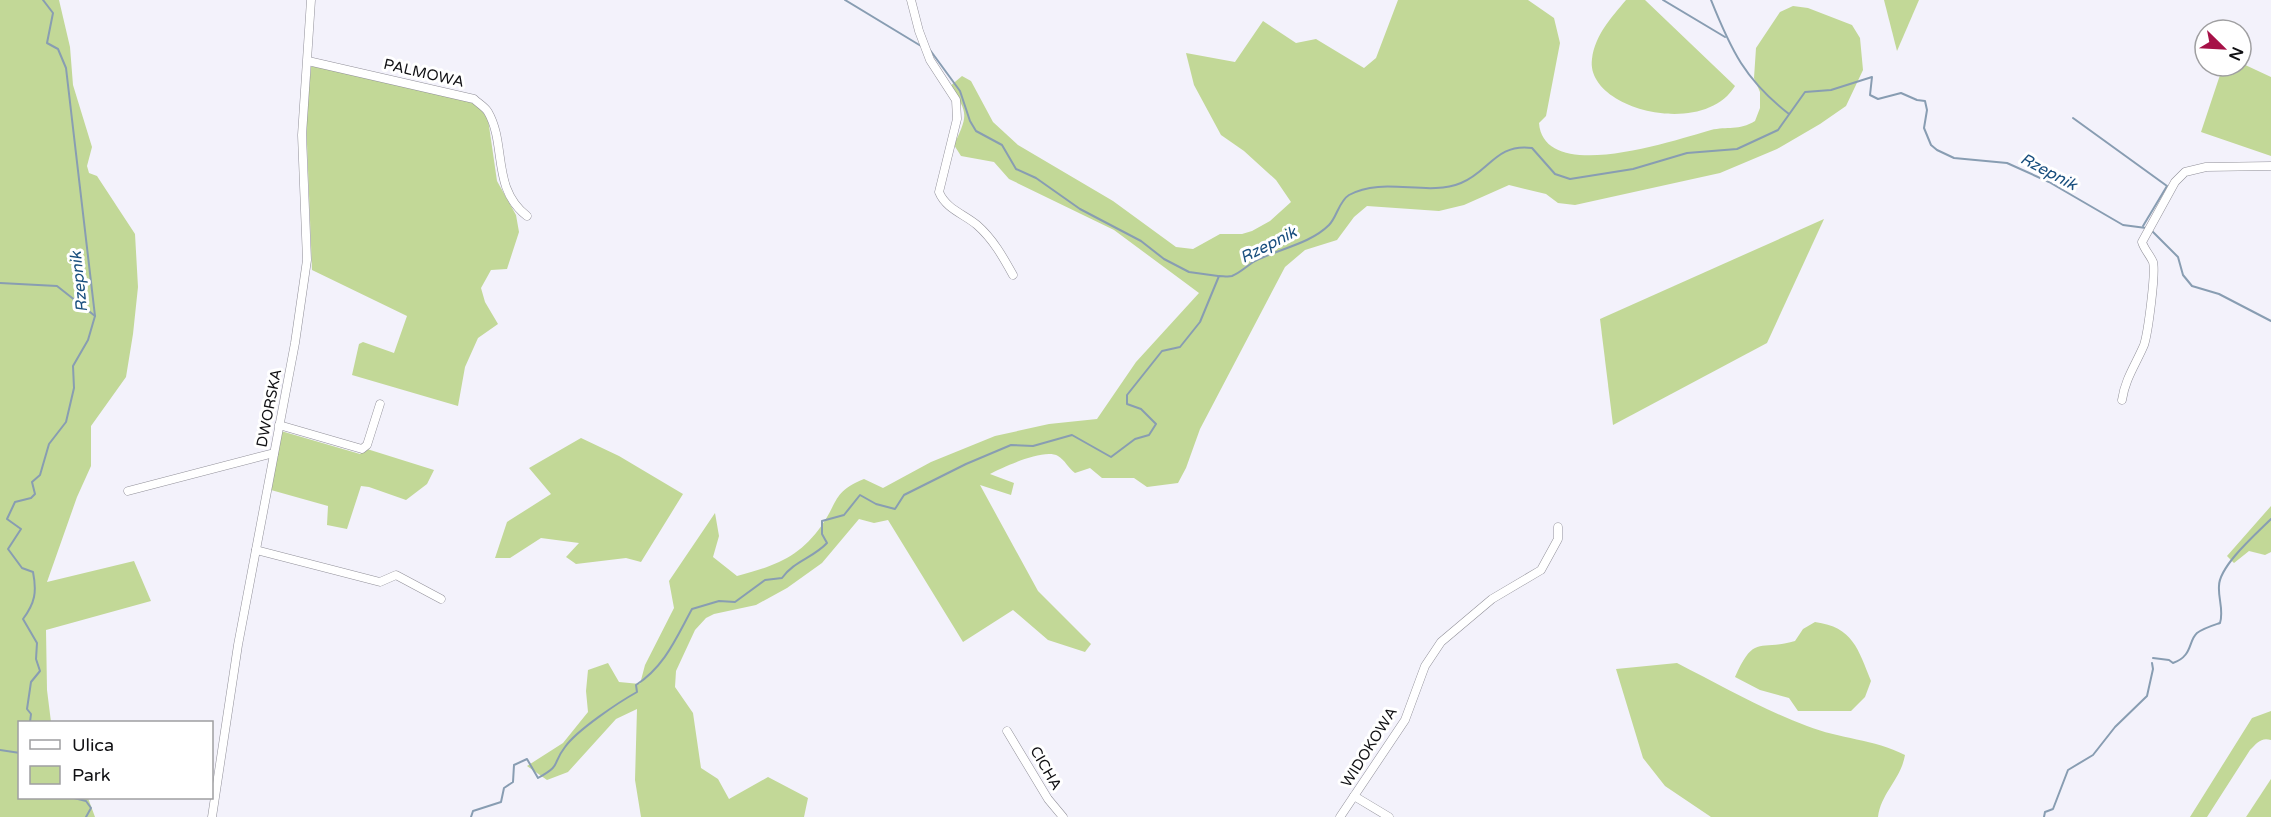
<svg xmlns="http://www.w3.org/2000/svg" width="2271" height="817" viewBox="0 0 2271 817" font-family="'Varela Round',sans-serif">
  <rect width="100%" height="100%" fill="#f3f2fb"/>
  <g fill="#c2d897">
    <polygon points="0,0 59,0 70,47 73,85 92,147 87,166 89,173 97,176 135,234 138,287 133,334 126,377 91,426 91,466 77,497 47,582 134,561 151,601 46,630 47,690 51,722 20,722 20,798 88,798 95,817 0,817"/>
    <path d="M 1398,0 L 1528,0 L 1554,18 L 1560,43 L 1546,116 L 1539,123 C 1544,186 1678,139 1711,130 C 1727,126 1739,131 1755,121 L 1760,108 L 1760,92 L 1754,78 L 1756,48 L 1780,12 L 1793,6 L 1808,8 L 1852,25 L 1860,38 L 1863,70 L 1846,106 L 1820,124 L 1777,149 L 1720,173 L 1575,205 L 1558,203 L 1546,194 L 1509,185 L 1464,205 L 1439,211 L 1367,206 L 1354,217 L 1337,240 L 1305,250 L 1285,267 L 1200,429 L 1186,468 L 1178,483 L 1147,487 L 1134,478 L 1102,478 L 1090,468 L 1075,473 C 1068,468 1065,460 1058,456 C 1044,448 1004,467 990,474 L 1014,483 L 1011,495 L 980,485 L 1038,591 L 1091,644 L 1085,652 L 1048,640 L 1013,610 L 963,642 L 888,520 L 874,523 L 859,519 L 822,563 L 787,588 L 756,605 L 714,614 L 706,618 L 695,630 L 676,671 L 675,687 L 693,713 L 701,768 L 718,779 L 729,799 L 768,777 L 808,798 L 804,817 L 641,817 L 635,780 L 637,709 L 616,719 L 568,772 L 547,780 L 527,766 L 563,743 L 588,712 L 586,691 L 588,670 L 608,663 L 619,682 L 640,684 L 645,665 L 674,608 L 669,581 L 715,513 L 719,536 L 713,557 L 737,576 C 774,566 799,558 822,525 C 839,500 833,492 864,479 L 883,488 L 931,462 L 995,436 L 1049,424 L 1097,419 L 1136,362 L 1199,293 L 1114,230 L 1009,179 L 994,162 L 961,156 L 954,145 C 967,117 970,112 949,87 L 962,76 L 971,81 L 993,122 L 1018,145 L 1113,201 L 1176,247 L 1193,249 L 1220,234 L 1242,234 L 1252,231 L 1270,221 L 1291,202 L 1276,180 L 1244,151 L 1221,135 L 1194,85 L 1186,53 L 1235,62 L 1263,21 L 1296,43 L 1316,39 L 1364,68 L 1376,58 Z"/>
    <path d="M 1626,0 L 1645,0 L 1735,86 C 1703,139 1585,109 1592,59 C 1595,35 1611,18 1626,0 Z"/>
    <polygon points="1884,0 1919,0 1897,51"/>
    <polygon points="2241,63 2271,77 2271,156 2201,132 2223,66 2241,66"/>
    <polygon points="315,65 466,100 478,106 488,119 497,181 516,215 519,232 507,269 491,270 481,288 485,302 498,324 478,338 465,367 458,406 352,375 359,344 363,342 394,353 407,316 312,270 306,119 311,67"/>
    <polygon points="1824,219 1767,343 1613,425 1600,319"/>
    <polygon points="281,431 360,454 367,449 434,470 427,484 406,500 369,487 361,486 347,529 327,525 328,506 271,490"/>
    <polygon points="581,438 619,456 683,494 641,562 626,558 576,564 566,557 579,543 541,538 510,558 495,558 507,522 551,494 529,468"/>
    <polygon points="2271,506 2271,552 2265,555 2249,551 2234,563 2227,556"/>
    <path d="M 1815,622 C 1853,627 1858,649 1871,681 L 1865,697 L 1851,711 L 1798,711 L 1789,698 L 1760,690 L 1735,677 C 1755,633 1758,652 1795,641 L 1803,629 Z"/>
    <path d="M 1677,663 C 1720,685 1762,709 1807,726 C 1840,739 1874,739 1905,755 C 1901,779 1881,793 1878,817 L 1711,817 L 1665,786 L 1643,758 L 1616,669 Z"/>
    <path d="M 2271,711 L 2271,740 C 2261,737 2257,743 2250,750 L 2207,817 L 2190,817 L 2252,718 Z"/>
    <polygon points="2271,779 2271,817 2246,817"/>
  </g>
  <g fill="none" stroke-linecap="round" stroke-linejoin="round">
    <g stroke="#889db2" stroke-width="2">
      <polyline points="845,0 921,46"/>
      <polyline points="1663,0 1725,37"/>
      <path d="M 1711,0 C 1731,50 1745,80 1789,114"/>
      <polyline points="930,50 960,91 970,121 976,131 1002,145 1016,169 1036,178 1080,209 1141,241 1164,259 1189,272 1218,276"/>
      <polyline points="2073,118 2167,186 2143,226"/>
      <polyline points="2151,230 2178,257 2183,275 2192,286 2219,294 2271,321"/>
      <polyline points="0,283 57,286 95,316"/>
      <path d="M 2153,658 L 2169,660 L 2173,663 C 2193,656 2188,641 2197,633 C 2204,628 2211,626 2220,623 C 2224,610 2218,599 2219,586 C 2219,566 2257,533 2271,519"/>
      <path d="M 30,722 L 31,714 L 27,709 L 31,682 L 40,671 L 36,659 L 37,643 L 23,619 C 35,603 37,592 33,572 L 22,568 L 8,549 L 21,529 L 7,519 L 15,502 L 31,498 L 35,494 L 32,482 L 40,475 L 49,444 L 66,422 L 74,388 L 73,366 L 88,340 L 95,316 L 66,68 L 58,49 L 47,43 L 53,13 L 43,0"/>
      <polyline points="0,750 20,753"/>
      <polyline points="74,798 86,801 91,808 86,817"/>
      <path d="M 471,817 L 473,811 L 501,802 L 504,788 L 513,782 L 514,765 L 527,759 L 538,778 C 563,764 551,765 565,747 C 577,730 619,702 637,692 L 636,685 C 665,666 676,638 692,609 L 719,601 L 735,602 L 765,580 L 782,578 C 794,561 813,558 827,543 L 822,534 L 822,521 L 844,515 L 860,495 L 876,504 L 895,509 L 904,495 L 966,464 L 1011,445 L 1033,446 L 1072,435 L 1111,457 L 1135,439 L 1149,435 L 1156,424 L 1141,409 L 1127,404 L 1127,395 L 1162,351 L 1180,347 L 1200,322 L 1219,276 C 1223,276 1228,277 1232,276 C 1240,273 1248,265 1255,261 C 1278,249 1310,244 1329,225 C 1337,217 1339,201 1349,195 C 1383,176 1427,197 1461,183 C 1489,172 1496,143 1532,148 L 1555,174 L 1570,179 L 1633,169 L 1687,153 L 1737,149 L 1778,130 L 1805,92 L 1831,90 L 1872,77 L 1870,95 L 1878,99 L 1901,93 L 1917,100 L 1925,101 L 1927,110 L 1924,128 L 1931,145 L 1937,150 L 1954,158 L 2007,163 L 2049,182 L 2123,225 L 2146,228"/>
      <polyline points="2044,817 2045,812 2053,809 2068,770 2093,755 2115,727 2147,696 2153,669 2152,663"/>
    </g>
    <defs>
      <g id="minor">
        <path d="M 911,0 L 919,31 L 930,60 L 956,100 L 957,119 L 939,192 C 946,209 964,214 977,225 C 993,239 1003,257 1013,275"/>
        <path d="M 308,61 L 474,99 C 478,103 485,107 488,112 C 507,145 491,188 527,216"/>
        <path d="M 2122,400 C 2125,379 2136,364 2144,345 C 2148,333 2156,272 2153,262 C 2150,255 2144,249 2142,242 L 2175,182 L 2185,172 L 2206,167 L 2271,166"/>
        <polyline points="279,425 362,449 367,445 380,404"/>
        <polyline points="128,491 274,453"/>
        <polyline points="256,550 380,582 396,575 441,599"/>
        <polyline points="1007,731 1048,799 1063,817"/>
        <polyline points="1354,796 1389,817"/>
        <polyline points="212,817 238,645 295,343 307,260 302,135 311,0"/>
        <polyline points="1340,817 1405,720 1425,666 1441,642 1492,599 1541,570 1558,539 1558,527"/>
      </g>
    </defs>
    <use href="#minor" stroke="#919099" stroke-width="9"/>
    <use href="#minor" stroke="#fff" stroke-width="8"/>
  </g>
  <g text-anchor="middle" stroke-width="6" stroke-linejoin="round" paint-order="stroke">
    <g font-size="15" fill="#101013" stroke="#fff">
      <text transform="translate(424 73) rotate(13)" y="5">PALMOWA</text>
      <text transform="translate(269 408) rotate(-79)" y="5">DWORSKA</text>
      <text transform="translate(1369 747) rotate(-58)" y="5">WIDOKOWA</text>
      <text transform="translate(1046 768) rotate(60)" y="5">CICHA</text>
    </g>
    <g font-size="16" font-style="italic" fill="#194f7e" stroke="#fff">
      <text transform="translate(2049 171) rotate(28)" y="6">Rzepnik</text>
      <text transform="translate(1268 244) rotate(-27)" y="6">Rzepnik</text>
      <text transform="translate(78 282) rotate(-96)" y="6">Rzepnik</text>
    </g>
  </g>
  <rect x="18" y="721" width="195" height="78" fill="#ffffff" stroke="#9f9fa1" stroke-width="1.5"/>
  <rect x="30" y="740" width="30" height="9" fill="#ffffff" stroke="#9f9fa1" stroke-width="1.5"/>
  <text x="72" y="751" font-size="18" fill="#101013">Ulica</text>
  <rect x="30" y="766" width="30" height="18" fill="#c2d897" stroke="#9f9fa1" stroke-width="1.5"/>
  <text x="72" y="781" font-size="18" fill="#101013">Park</text>
  <g transform="translate(2223 48) rotate(114)"><circle r="28" fill="#ffffff" stroke="#9f9fa1" stroke-width="1.5"/>
  <path d="M0-4.5L10 22L0 15L-10 22Z" fill="#a61147"/>
  <text y="-9" font-size="16" font-weight="bold" text-anchor="middle" fill="#101013">N</text>
  </g>
</svg>
